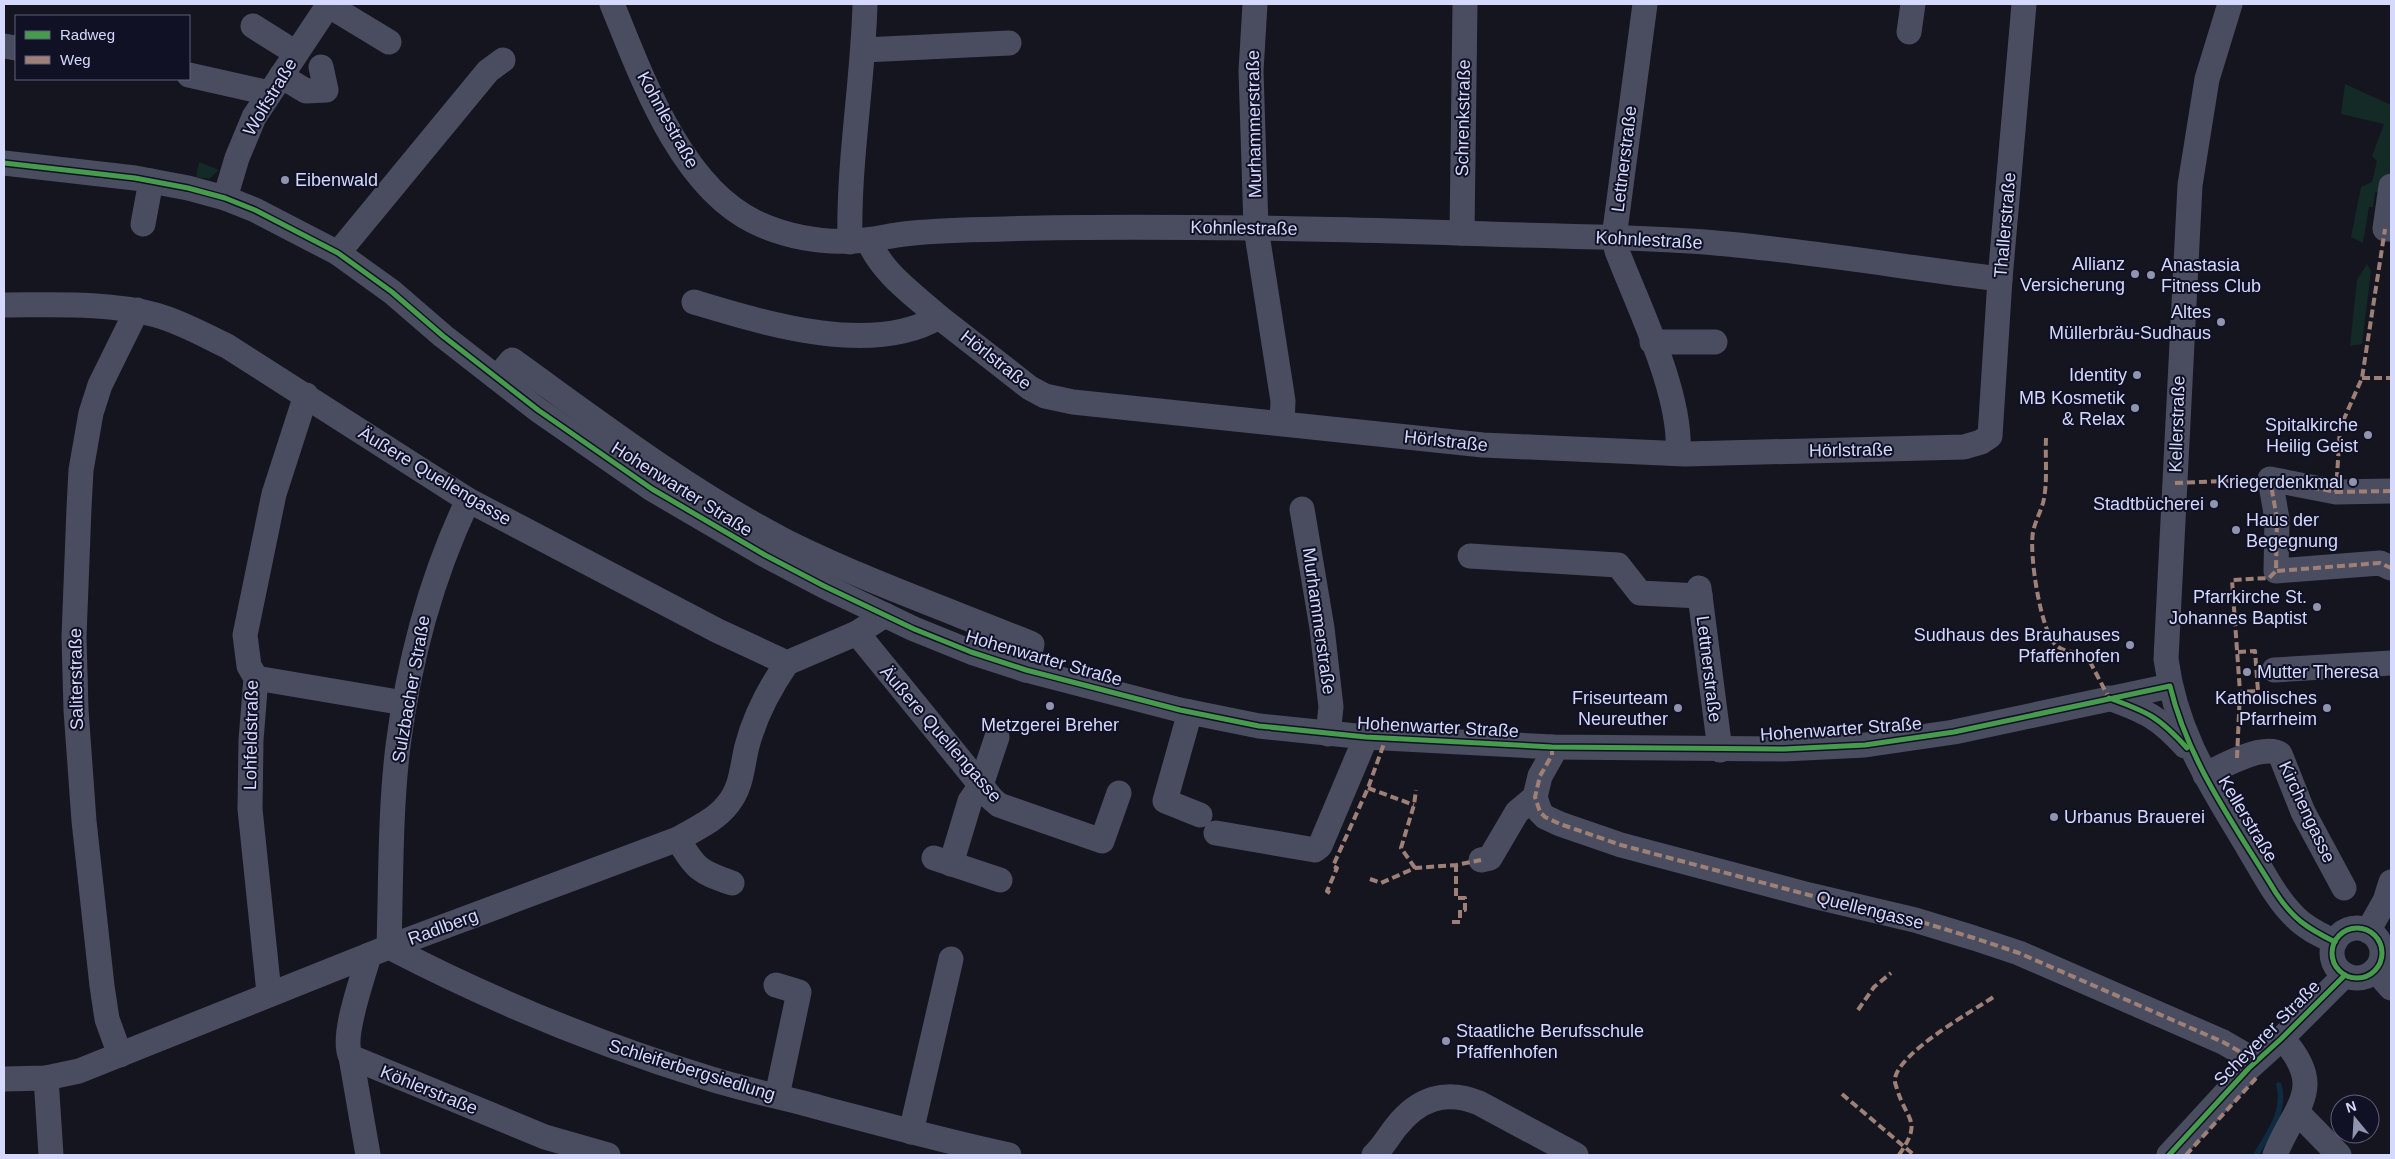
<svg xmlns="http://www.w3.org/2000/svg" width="2395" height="1159" viewBox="0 0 2395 1159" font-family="Helvetica,sans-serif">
  <rect width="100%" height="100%" fill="#14151f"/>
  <g fill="#132a26">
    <polygon points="2345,84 2391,105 2391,167 2385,193 2375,192 2373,207 2369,207 2363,243 2351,237 2361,187 2372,182 2377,161 2372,156 2384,124 2341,114"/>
    <polygon points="199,162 219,170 209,179 196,177"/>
    <polygon points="2367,264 2371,271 2362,344 2350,346 2357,280"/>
  </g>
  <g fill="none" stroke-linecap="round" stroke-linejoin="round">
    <path stroke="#0f2b41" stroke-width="5.5" d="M 2256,1155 C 2269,1132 2286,1112 2279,1085"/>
    <g stroke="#4a4d60" stroke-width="25">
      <path d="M 612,4 C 642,77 680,186 755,222 C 784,236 820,243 852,241 C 869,241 887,236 904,234 C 937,230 971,230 1004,229 C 1087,226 1172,227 1255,228 C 1344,229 1433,232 1522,235 C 1583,237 1645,237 1705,242 C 1804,250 1902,267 2000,279"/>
      <polyline points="1255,4 1251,71 1256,228 1283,401 1282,423"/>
      <path d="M 1645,4 L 1614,238 L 1617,251 C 1639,308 1682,394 1678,453"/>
      <path d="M 2230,4 L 2207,79 L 2190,185 L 2166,659 C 2176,735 2211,785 2249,849 C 2263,872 2276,899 2296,918 C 2307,929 2321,935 2335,942"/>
      <polyline points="328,5 389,42"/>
      <polyline points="253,26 296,53"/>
      <polyline points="1909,32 1913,4"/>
      <polyline points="4,46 16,48"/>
      <polyline points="864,50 1009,43"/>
      <polyline points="189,75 269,93"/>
      <polyline points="281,76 306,91 326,90 321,67"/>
      <polyline points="4,163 135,178 188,188 225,198 255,210 338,253 392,292 443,336 538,410 652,489 765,555 824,586 914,629 971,652 1026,670 1180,710 1259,726 1366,737 1552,747 1784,749 1865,745 1954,732 2170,686"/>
      <polyline points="2391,186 2385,229 2391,229"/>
      <polyline points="225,198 237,158 254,117 329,4"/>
      <polyline points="143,224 151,181"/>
      <polyline points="1462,233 1465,4"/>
      <path d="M 868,240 C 882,273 913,294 939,317"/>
      <path d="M 850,242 C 848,162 863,83 865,4"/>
      <polyline points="338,253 488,71 503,60"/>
      <path d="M 694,302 C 764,323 871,357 939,317 L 1030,388 L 1045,396 L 1073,402 L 1483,445 L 1685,454 L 1964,447 L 1981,442 L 1990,436 L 2000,279 L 2024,4"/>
      <path d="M 4,305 C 54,305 108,302 156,315 C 181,322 204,335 227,346 L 468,500 L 718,631 L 787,663 L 857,633 L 885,615"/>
      <polyline points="1652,342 1715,342"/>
      <path d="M 497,378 L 512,360 C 601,424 690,492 787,542 C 866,581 951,611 1032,644 L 1026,670"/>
      <polyline points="2391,491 2336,492 2270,479 2277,519 2276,571 2380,563 2391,568"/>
      <polyline points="1302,509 1322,628 1331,707 1328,734"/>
      <polyline points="1470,556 1618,565 1640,593 1700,596"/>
      <polyline points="1699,588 1720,750"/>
      <polyline points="857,633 992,799 999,805 1102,841 1119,793"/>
      <polyline points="2274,670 2391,663"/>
      <polyline points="256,678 404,703"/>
      <path d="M 2109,698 C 2145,711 2159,717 2185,746"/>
      <polyline points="1190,712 1165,801 1200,815"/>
      <polyline points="1552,747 1552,755 1540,776 1535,797 1540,812 1545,817 1560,824 1621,845 1809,895 1915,920 1974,938 2019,953 2223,1042 2242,1053 2253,1063"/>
      <path d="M 2205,775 C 2220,767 2264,743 2280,754 L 2303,812 L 2344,888"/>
      <polyline points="1216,833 1315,850 1320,846 1366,737"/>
      <path d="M 678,839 C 695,869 700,872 732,883"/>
      <polyline points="934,858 1000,880"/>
      <polyline points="1481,860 1490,858 1517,812 1535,797"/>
      <polyline points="951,864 970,801 981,785 997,737"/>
      <circle cx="2357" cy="953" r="25"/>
      <polyline points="2368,931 2385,901 2391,882"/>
      <path d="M 389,947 C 491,1000 598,1044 708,1078 C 746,1090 786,1098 825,1109 C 886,1125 947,1142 1009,1155"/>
      <path d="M 389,947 C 391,880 390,812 398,746 C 409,660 431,578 468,500"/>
      <path d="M 369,955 C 363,978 340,1038 351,1057 L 545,1137 L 608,1155"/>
      <polyline points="2375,970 2391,988"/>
      <polyline points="776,985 799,992 777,1096"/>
      <polyline points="269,993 250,809 251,740 256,678 249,666 245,635 274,494 306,395"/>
      <polyline points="120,1055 107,1019 102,986 84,821 76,710 74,637 79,508 81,470 91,413 100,385 137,310"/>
      <polyline points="351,1057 368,1155"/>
      <polyline points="46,1078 51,1155"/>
      <path d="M 4,1079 L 46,1078 L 79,1071 L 389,947 L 678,839 C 695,829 716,820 728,804 C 742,787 742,766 747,746 C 755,716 769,689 787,663"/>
      <polyline points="2298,1113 2339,1155"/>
      <polyline points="911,1132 951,959"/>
      <path d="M 1374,1155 C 1383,1147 1388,1137 1396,1127 C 1418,1099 1445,1089 1479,1103 L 1576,1155"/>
      <polyline points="2169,1155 2249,1068 2282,1038 2345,975"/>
      <path d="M 2275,1155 C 2294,1106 2328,1089 2282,1038"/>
    </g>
    <g stroke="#9e8076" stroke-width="4" stroke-dasharray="8 4" stroke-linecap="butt">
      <polyline points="2362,378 2391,378"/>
      <path d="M 2046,438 C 2045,459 2048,483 2043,503 C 2040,513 2035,522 2033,532 C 2029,554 2040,626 2054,643 C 2062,654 2078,650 2088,658 L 2109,698"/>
      <polyline points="2175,483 2270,479"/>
      <polyline points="2391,491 2336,492 2270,479 2277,519 2276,571 2380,563 2391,568"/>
      <polyline points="2336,492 2340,428 2362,378 2385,229"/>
      <polyline points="2238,652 2255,651 2258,691 2240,692"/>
      <polyline points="2257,671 2274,670"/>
      <polyline points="1552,747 1552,755 1540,776 1535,797 1540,812 1545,817 1560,824 1621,845 1809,895 1915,920 1974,938 2019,953 2223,1042 2242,1053 2253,1063"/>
      <polyline points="2237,758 2240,692 2232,580 2269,578 2276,571"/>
      <polyline points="1368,788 1414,805"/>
      <polyline points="1415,868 1401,848 1414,805 1416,790"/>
      <polyline points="1370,879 1381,883 1415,868 1456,865 1481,860"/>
      <polyline points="1330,893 1327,891 1337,868 1333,866 1368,788 1386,738"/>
      <polyline points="1452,922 1460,922 1460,910 1465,910 1465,898 1456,898 1456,865"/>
      <polyline points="1858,1010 1874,987 1891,973"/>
      <polyline points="1842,1094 1914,1155"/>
      <path d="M 1899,1155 C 1923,1120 1907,1122 1897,1089 C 1896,1085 1894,1082 1895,1078 C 1901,1051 1971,1012 1995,996"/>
      <polyline points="2186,1155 2258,1076"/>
    </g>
    <defs>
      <g id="cycleway">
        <path d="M 4,163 L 135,178 L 188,188 L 225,198 L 255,210 L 338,253 L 392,292 L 443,336 L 538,410 L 652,489 L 765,555 L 824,586 L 914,629 L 971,652 L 1026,670 L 1180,710 L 1259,726 L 1366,737 L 1552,747 L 1784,749 L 1865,745 L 1954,732 L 2170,686 C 2188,762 2236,827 2276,893 C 2293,919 2307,928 2335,942"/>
        <path d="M 2109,698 C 2148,712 2159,717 2187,748"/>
        <circle cx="2357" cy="953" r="25"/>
        <polyline points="2169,1155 2249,1068 2282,1038 2345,975"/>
      </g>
    </defs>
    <use href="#cycleway" stroke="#101124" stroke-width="8"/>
    <use href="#cycleway" stroke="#469c4c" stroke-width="5"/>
  </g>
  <g fill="#9194af" stroke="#101124" stroke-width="2">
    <circle cx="285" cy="180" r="5"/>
    <circle cx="2135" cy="274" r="5"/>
    <circle cx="2151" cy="275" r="5"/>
    <circle cx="2221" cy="322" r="5"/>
    <circle cx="2137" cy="375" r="5"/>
    <circle cx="2135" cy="408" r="5"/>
    <circle cx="2368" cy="435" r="5"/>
    <circle cx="2353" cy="482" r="5"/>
    <circle cx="2214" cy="504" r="5"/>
    <circle cx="2236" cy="530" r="5"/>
    <circle cx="2317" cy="607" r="5"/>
    <circle cx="2130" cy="645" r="5"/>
    <circle cx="2247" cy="672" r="5"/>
    <circle cx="1050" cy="706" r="5"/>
    <circle cx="1678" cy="708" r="5"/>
    <circle cx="2327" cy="708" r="5"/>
    <circle cx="2054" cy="817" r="5"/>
    <circle cx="1446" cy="1041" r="5"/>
  </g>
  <g text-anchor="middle" stroke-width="4" stroke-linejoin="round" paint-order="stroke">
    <g font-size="18" fill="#d5d9fd" stroke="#101124">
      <text transform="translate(270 97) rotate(-59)" y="6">Wolfstraße</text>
      <text transform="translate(1463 118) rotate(-89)" y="6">Schrenkstraße</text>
      <text transform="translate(668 120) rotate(61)" y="6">Kohnlestraße</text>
      <text transform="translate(1254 124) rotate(-91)" y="6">Murhammerstraße</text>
      <text transform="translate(1624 159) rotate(-83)" y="6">Lettnerstraße</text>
      <text transform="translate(2005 225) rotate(-85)" y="6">Thallerstraße</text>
      <text transform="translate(1244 228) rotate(1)" y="6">Kohnlestraße</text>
      <text transform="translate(1649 240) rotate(3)" y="6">Kohnlestraße</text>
      <text transform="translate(996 360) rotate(38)" y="6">Hörlstraße</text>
      <text transform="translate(2177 424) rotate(-88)" y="6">Kellerstraße</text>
      <text transform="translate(1446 441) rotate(6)" y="6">Hörlstraße</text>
      <text transform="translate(1851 450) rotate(-1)" y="6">Hörlstraße</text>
      <text transform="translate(435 476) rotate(31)" y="6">Äußere Quellengasse</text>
      <text transform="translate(682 489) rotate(32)" y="6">Hohenwarter Straße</text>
      <text transform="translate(1319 621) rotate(82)" y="6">Murhammerstraße</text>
      <text transform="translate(1044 658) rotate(16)" y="6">Hohenwarter Straße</text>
      <text transform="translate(1709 669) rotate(83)" y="6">Lettnerstraße</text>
      <text transform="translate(76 679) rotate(-91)" y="6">Saliterstraße</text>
      <text transform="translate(411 689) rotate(-80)" y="6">Sulzbacher Straße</text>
      <text transform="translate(1438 727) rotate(3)" y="6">Hohenwarter Straße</text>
      <text transform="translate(1841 729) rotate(-4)" y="6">Hohenwarter Straße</text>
      <text transform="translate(941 734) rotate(49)" y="6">Äußere Quellengasse</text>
      <text transform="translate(251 735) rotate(-89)" y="6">Lohfeldstraße</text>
      <text transform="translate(2307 812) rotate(65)" y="6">Kirchengasse</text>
      <text transform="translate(2248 819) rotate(59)" y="6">Kellerstraße</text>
      <text transform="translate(1870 910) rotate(14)" y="6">Quellengasse</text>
      <text transform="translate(443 927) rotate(-20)" y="6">Radlberg</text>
      <text transform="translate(2267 1033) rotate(-45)" y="6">Scheyerer Straße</text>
      <text transform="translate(692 1070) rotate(17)" y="6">Schleiferbergsiedlung</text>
      <text transform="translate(429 1090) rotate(22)" y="6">Köhlerstraße</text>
    </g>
    <g font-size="18" fill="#d5d9fd" stroke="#101124" text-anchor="end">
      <text x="295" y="186" text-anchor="start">Eibenwald</text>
      <text x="2125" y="270">Allianz<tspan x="2125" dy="21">Versicherung</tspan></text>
      <text x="2161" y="271" text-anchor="start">Anastasia<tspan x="2161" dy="21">Fitness Club</tspan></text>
      <text x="2211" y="318">Altes<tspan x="2211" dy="21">Müllerbräu-Sudhaus</tspan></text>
      <text x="2127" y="381">Identity</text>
      <text x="2125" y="404">MB Kosmetik<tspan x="2125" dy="21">&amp; Relax</tspan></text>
      <text x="2358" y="431">Spitalkirche<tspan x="2358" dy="21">Heilig Geist</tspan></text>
      <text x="2343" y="488">Kriegerdenkmal</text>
      <text x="2204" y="510">Stadtbücherei</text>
      <text x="2246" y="526" text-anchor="start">Haus der<tspan x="2246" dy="21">Begegnung</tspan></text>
      <text x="2307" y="603">Pfarrkirche St.<tspan x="2307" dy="21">Johannes Baptist</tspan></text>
      <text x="2120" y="641">Sudhaus des Brauhauses<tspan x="2120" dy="21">Pfaffenhofen</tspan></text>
      <text x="2257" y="678" text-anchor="start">Mutter Theresa</text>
      <text x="1668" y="704">Friseurteam<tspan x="1668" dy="21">Neureuther</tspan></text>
      <text x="2317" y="704">Katholisches<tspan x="2317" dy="21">Pfarrheim</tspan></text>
      <text x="1050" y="731" text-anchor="middle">Metzgerei Breher</text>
      <text x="2064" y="823" text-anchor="start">Urbanus Brauerei</text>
      <text x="1456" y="1037" text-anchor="start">Staatliche Berufsschule<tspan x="1456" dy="21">Pfaffenhofen</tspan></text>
    </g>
  </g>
  <rect width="2395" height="1159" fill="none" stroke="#d5d9fd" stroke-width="10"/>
  <rect x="15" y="15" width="175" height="65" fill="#101124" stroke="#5f617b"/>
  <rect x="25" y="31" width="25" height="8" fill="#469c4c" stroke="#5f617b"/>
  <text x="60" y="40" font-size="15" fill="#d5d9fd">Radweg</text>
  <rect x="25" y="56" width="25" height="8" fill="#9e8076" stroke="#5f617b"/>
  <text x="60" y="65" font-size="15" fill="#d5d9fd">Weg</text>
  <g transform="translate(2355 1119) rotate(342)"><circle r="24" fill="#101124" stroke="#5f617b"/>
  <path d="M0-4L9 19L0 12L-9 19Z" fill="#9194af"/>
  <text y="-8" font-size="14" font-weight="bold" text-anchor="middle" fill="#d5d9fd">N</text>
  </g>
</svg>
